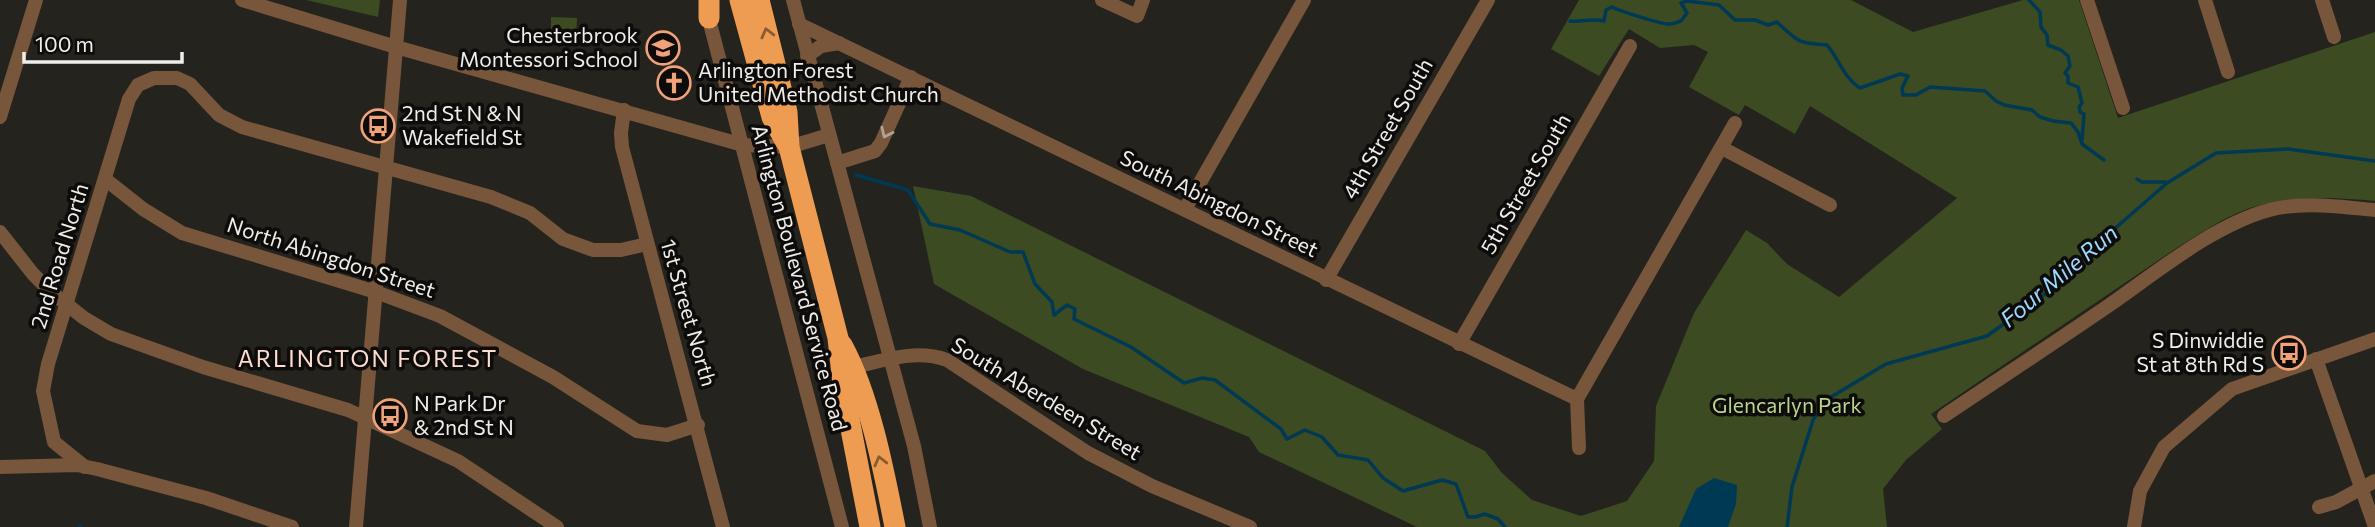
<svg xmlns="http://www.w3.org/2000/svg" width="2375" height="527" viewBox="0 0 2375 527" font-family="Commissioner,sans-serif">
  <rect width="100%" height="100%" fill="#24231d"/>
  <g fill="#3c4b21">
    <polygon points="306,0 380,0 378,17"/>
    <path d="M 1579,0 L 1851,0 L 1913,32 L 2023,0 L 2079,0 L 2118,118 L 2375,32 L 2375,201 C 2334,197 2289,195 2250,208 C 2224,217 2201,233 2178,247 L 1931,414 L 1942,429 L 1906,460 L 1883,489 L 1887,527 L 1417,527 L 1259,452 L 1249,437 L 1083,369 L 934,284 L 913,186 L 971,196 L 1485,451 L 1502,473 L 1532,500 L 1581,516 L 1627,501 L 1654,461 L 1656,406 L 1694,313 L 1746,230 L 1767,243 L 1787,264 L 1839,297 L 1957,198 L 1810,106 L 1795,134 L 1745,105 L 1739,115 L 1689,87 L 1708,52 L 1694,45 L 1660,48 L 1629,29 L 1599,76 L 1551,49 Z"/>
    <polygon points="551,17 577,18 576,44 551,43"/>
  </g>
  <polygon fill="#003954" points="1714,478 1737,485 1736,504 1728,527 1679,527 1696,489"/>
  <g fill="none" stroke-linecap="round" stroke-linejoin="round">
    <g stroke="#003954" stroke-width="3.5">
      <polyline points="2029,0 2040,12 2041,27 2047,35 2048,45 2061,50 2068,56 2070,66 2065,73 2068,76 2068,83 2078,87 2082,103 2079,107 2080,112 2084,114 2082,140"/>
      <path d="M 1570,21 C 1583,22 1592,18 1604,21 L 1606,10 L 1612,7 C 1620,11 1663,25 1670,24 C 1674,24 1677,22 1681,21 L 1687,13 L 1681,3 L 1687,1 L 1719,5 L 1735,20 L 1755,20 L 1768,25 L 1777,22 C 1798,42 1797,43 1827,45 C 1839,59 1844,78 1860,88 L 1900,74 L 1908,76 L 1902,88 L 1903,95 L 1916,95 L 1930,87 L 1985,91 L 1996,101 L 2004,105 L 2032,110 L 2040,117 L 2053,121 L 2071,123 L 2078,132 L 2082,144 L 2104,160"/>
      <polyline points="856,175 908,190 930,224 960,230 1010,252 1023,252 1035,284 1052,302 1054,315 1067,305 1075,309 1074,319 1131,347 1184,383 1202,378 1215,380 1281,429 1287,439 1305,430 1322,437 1338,455 1368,460 1383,478 1403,491 1442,480 1456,484 1468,517 1475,517 1485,514 1498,519 1505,527"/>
      <polyline points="2137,179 2142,182 2165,182"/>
      <polyline points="80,527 80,526"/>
      <polyline points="1787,527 1792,487 1813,420 1831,397 1886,364 1987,336 2045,294 2088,252 2167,183 2216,153 2288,149 2375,161"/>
    </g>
    <g stroke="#77563b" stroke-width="14">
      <polyline points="242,0 396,47 743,145 789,147 829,135"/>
      <polyline points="793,0 914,446 930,527"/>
      <polyline points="1102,0 1137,16 1143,0"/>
      <polyline points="2087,0 2123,108"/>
      <polyline points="2205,0 2228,72"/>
      <polyline points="2322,0 2334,37"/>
      <polyline points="707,12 842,527"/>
      <polyline points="799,24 1577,399 1579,448"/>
      <polyline points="807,56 821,46 839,43"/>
      <polyline points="624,110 621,133 622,147 723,527"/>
      <polyline points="0,117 36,0"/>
      <polyline points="1722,148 1830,205"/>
      <polyline points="837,163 875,151 881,143 911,77"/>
      <polyline points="105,179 143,209 182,233 376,292 440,316 553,377 637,431 667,435 698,425"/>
      <polyline points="1185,209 1304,0"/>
      <polyline points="0,232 33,274 50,291 84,318 111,334 203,367 348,410 458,461 557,527"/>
      <polyline points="1326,280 1488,0"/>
      <polyline points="1459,344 1630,46"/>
      <polyline points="2316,359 2375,527"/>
      <path d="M 854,367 C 885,360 916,349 947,360 L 1088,453 L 1152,486 L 1250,527"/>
      <polyline points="1577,399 1735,123"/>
      <path d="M 1944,416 C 1999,379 2054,343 2108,306 C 2157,272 2212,226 2269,210 C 2303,201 2340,207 2375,210"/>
      <polyline points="0,467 77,465 97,469 206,498 292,527"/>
      <polyline points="85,467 54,442 43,391 48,364 129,99 138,85 154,78 177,78 190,84 219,115 242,127 491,197 530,213 563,239 593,250 621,250 647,244"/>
      <polyline points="2319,507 2336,502 2375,481"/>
      <polyline points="356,527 400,0"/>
      <polyline points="2134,527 2140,491 2164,447 2232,389 2375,339"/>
    </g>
    <g stroke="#ed9c51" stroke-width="21">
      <polyline points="740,0 772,117 786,142"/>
      <polyline points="759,0 787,112 789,147 838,338 844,393 870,527"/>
      <polyline points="709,18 709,0"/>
      <path d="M 842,345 C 869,394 884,471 895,527"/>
    </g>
  </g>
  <defs><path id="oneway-chevron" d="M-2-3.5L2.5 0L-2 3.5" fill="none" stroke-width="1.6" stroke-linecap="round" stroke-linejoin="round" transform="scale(1.75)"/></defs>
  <g stroke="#885b31">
    <use href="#oneway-chevron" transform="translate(767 33) rotate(-104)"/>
    <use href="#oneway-chevron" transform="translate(880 461) rotate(-104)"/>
  </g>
  <use stroke="#b3a292" href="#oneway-chevron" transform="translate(886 133) rotate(115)"/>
  <defs>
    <symbol id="school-ring" viewBox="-11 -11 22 22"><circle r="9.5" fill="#0d0c0a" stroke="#f0a27a" stroke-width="1.5"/><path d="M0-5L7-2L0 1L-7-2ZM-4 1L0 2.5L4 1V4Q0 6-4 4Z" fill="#f0a27a"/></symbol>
    <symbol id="church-ring" viewBox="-11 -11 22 22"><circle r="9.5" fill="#0d0c0a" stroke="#f0a27a" stroke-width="1.5"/><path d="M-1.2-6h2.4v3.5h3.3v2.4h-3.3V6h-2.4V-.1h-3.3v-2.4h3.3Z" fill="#f0a27a"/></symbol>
    <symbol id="bus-ring" viewBox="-11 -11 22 22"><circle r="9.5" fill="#0d0c0a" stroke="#f0a27a" stroke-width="1.5"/><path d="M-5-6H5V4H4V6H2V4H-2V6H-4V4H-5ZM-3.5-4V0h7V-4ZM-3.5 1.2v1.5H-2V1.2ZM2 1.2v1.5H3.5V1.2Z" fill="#f0a27a"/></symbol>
  </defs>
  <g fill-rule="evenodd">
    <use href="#school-ring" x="644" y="29" width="38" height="38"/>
    <use href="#church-ring" x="655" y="64" width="38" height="38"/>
    <use href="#bus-ring" x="359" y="107" width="38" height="38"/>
    <use href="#bus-ring" x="2270" y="334" width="38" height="38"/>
    <use href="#bus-ring" x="371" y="397" width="38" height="38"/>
  </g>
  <g text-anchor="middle" stroke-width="7" stroke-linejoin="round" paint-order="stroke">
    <g font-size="21" fill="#efeeea" stroke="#0d0c0a" text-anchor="start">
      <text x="638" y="43" text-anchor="end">Chesterbrook<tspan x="638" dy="24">Montessori School</tspan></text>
      <text x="698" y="78">Arlington Forest<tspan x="698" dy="24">United Methodist Church</tspan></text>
      <text x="402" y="121">2nd St N &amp; N<tspan x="402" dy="24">Wakefield St</tspan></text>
      <text x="2264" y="348" text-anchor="end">S Dinwiddie<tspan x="2264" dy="24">St at 8th Rd S</tspan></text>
      <text x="414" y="411">N Park Dr<tspan x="414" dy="24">&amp; 2nd St N</tspan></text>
    </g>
    <g font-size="21" fill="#efeeea" stroke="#0d0c0a">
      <text transform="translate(1388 129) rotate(-60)" y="7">4th Street South</text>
      <text transform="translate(1526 184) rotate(-60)" y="7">5th Street South</text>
      <text transform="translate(1219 204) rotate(26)" y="7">South Abingdon Street</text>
      <text transform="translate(60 256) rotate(-73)" y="7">2nd Road North</text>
      <text transform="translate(331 258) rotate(18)" y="7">North Abingdon Street</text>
      <text transform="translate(799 278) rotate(75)" y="7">Arlington Boulevard Service Road</text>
      <text transform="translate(688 313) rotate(74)" y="7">1st Street North</text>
      <text transform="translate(1046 399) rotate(31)" y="7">South Aberdeen Street</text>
    </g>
    <g font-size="21" fill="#b9d68c" stroke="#0d0c0a">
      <text x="1787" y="413">Glencarlyn Park</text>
    </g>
    <g font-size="23" font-style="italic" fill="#9cd8ff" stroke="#0d0c0a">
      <text transform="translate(2059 276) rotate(-40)" y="8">Four Mile Run</text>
    </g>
    <g font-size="23" letter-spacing="2" fill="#fcddce" stroke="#0d0c0a">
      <text x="368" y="367">ARLINGTON FOREST</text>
    </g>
  </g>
  <path d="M24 52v10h158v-10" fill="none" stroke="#efeeea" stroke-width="3.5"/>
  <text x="35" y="52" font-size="21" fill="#efeeea" stroke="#0d0c0a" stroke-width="5" paint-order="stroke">100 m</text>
</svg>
